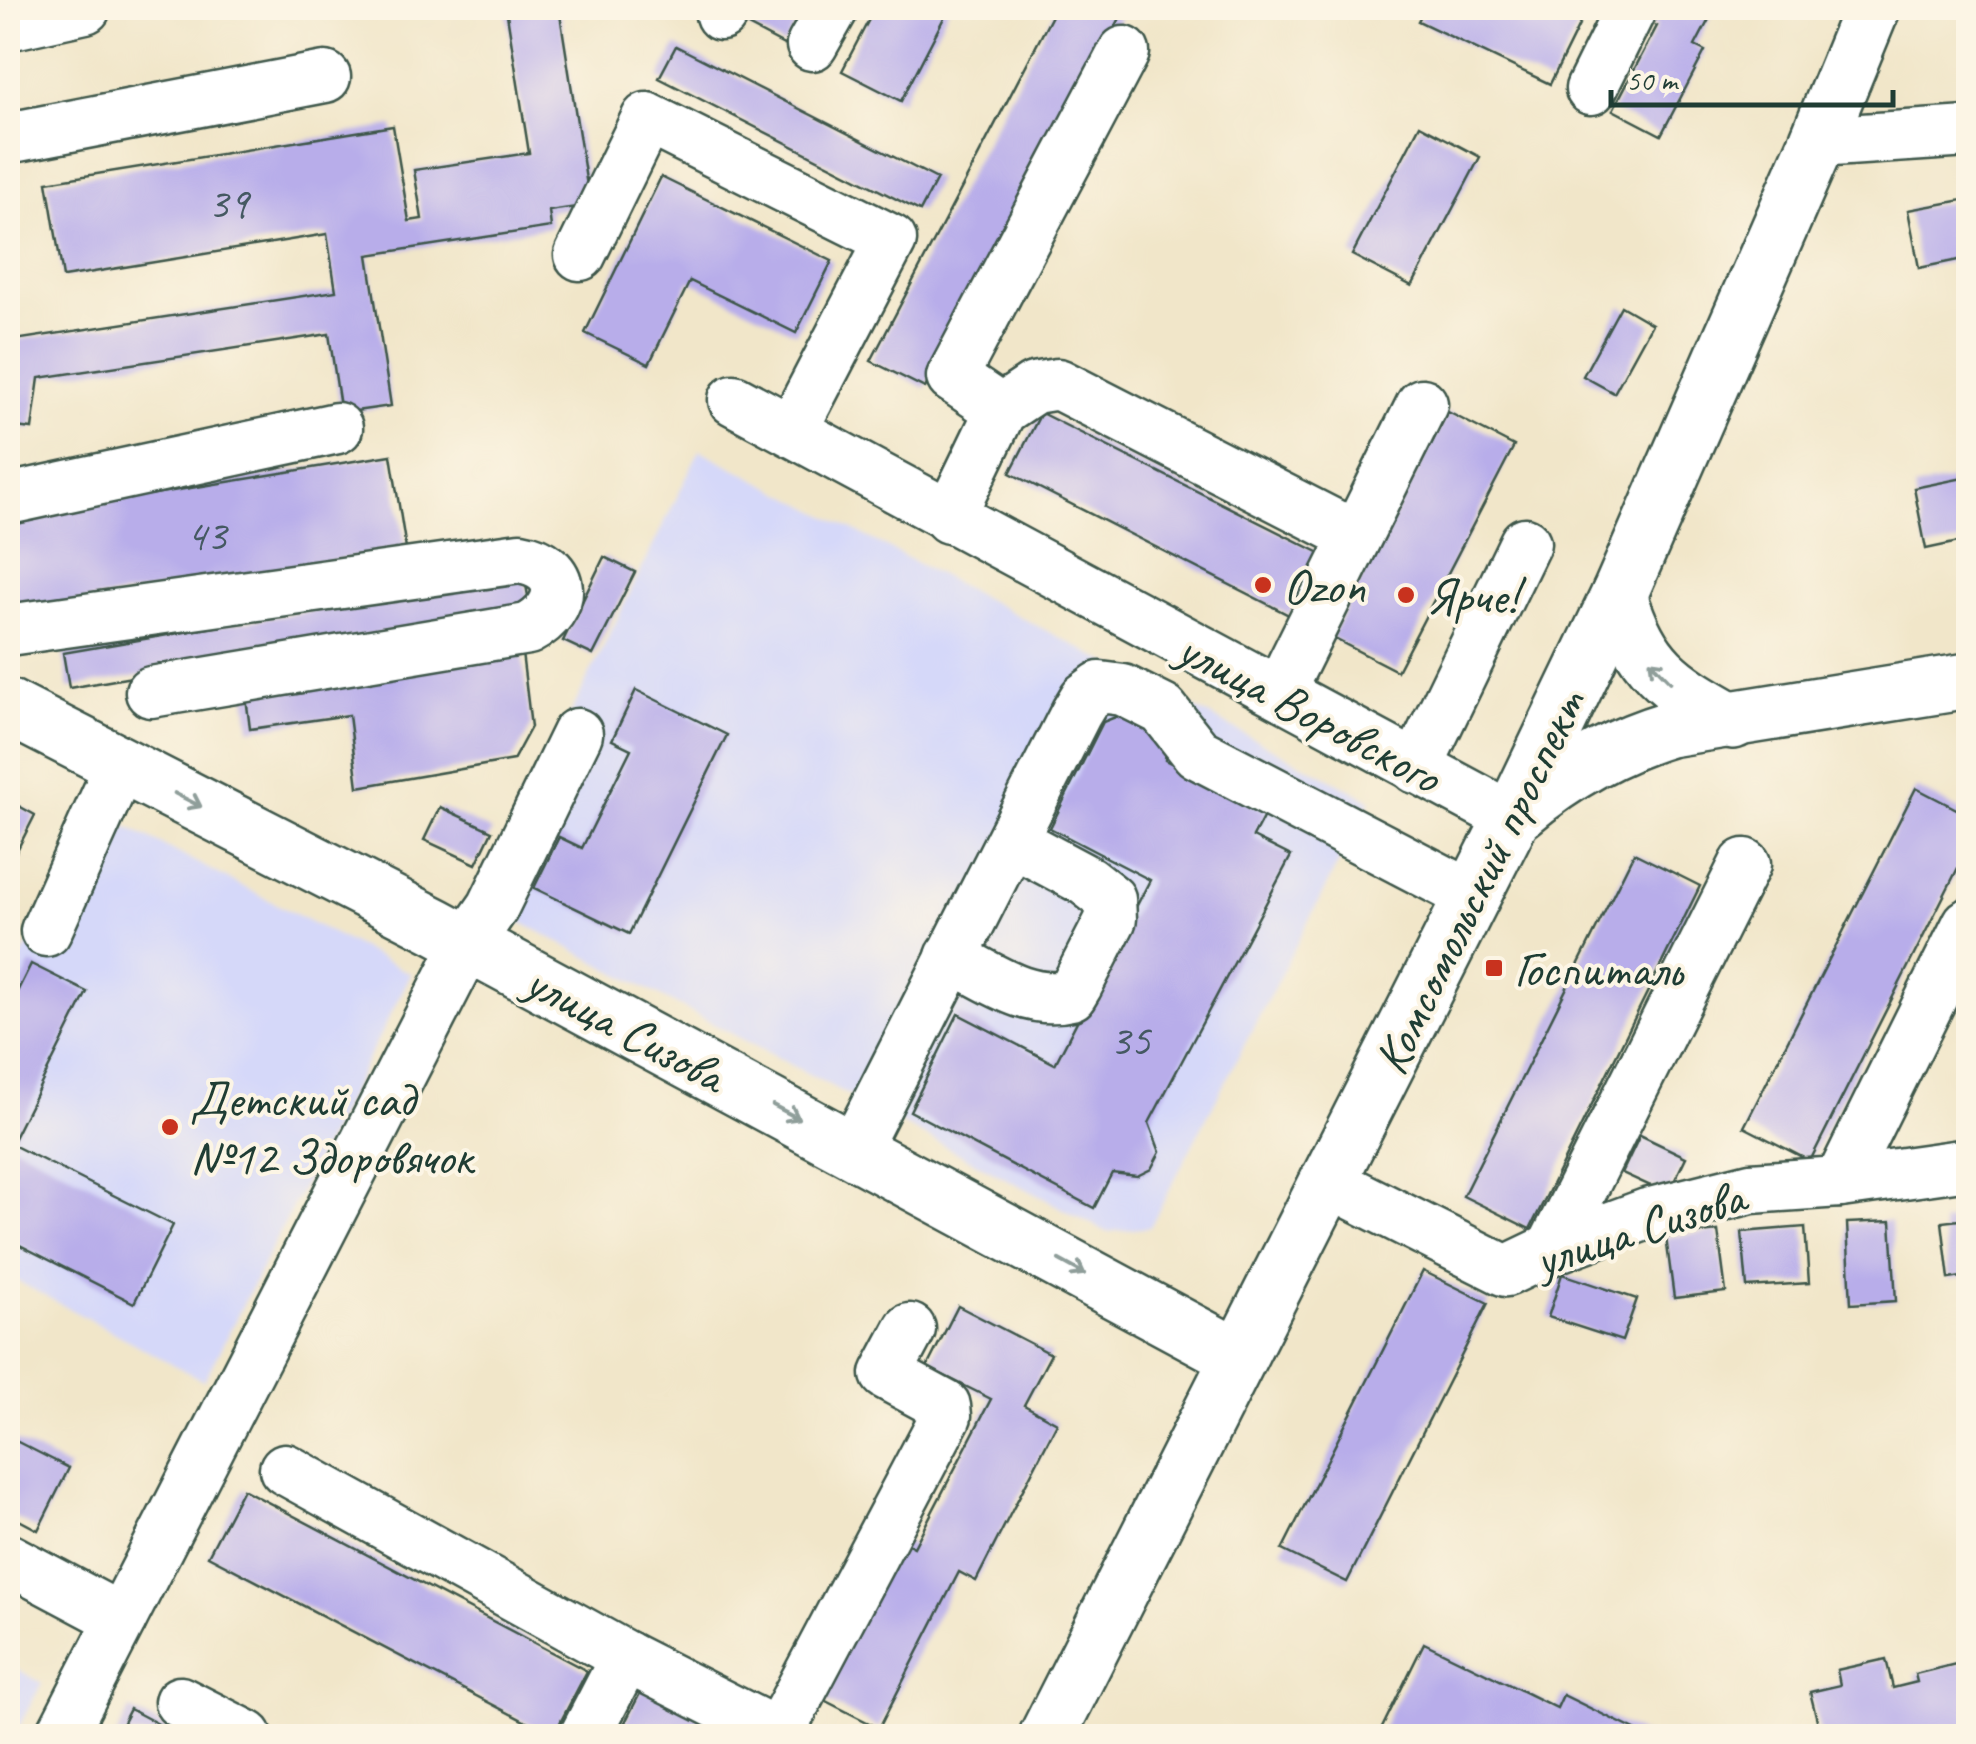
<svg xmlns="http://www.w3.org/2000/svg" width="1976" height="1744" viewBox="0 0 1976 1744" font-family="Caveat,sans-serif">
  <rect width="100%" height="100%" fill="#fcf5e5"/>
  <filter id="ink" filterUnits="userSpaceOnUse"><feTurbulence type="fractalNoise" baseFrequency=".01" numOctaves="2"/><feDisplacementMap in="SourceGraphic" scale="20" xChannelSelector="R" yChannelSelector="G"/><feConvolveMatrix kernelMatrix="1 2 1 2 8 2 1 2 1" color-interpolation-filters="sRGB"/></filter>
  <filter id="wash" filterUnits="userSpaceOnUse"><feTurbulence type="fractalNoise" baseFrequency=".0048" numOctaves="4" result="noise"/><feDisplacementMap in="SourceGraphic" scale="40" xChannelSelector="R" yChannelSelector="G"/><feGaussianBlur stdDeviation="2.25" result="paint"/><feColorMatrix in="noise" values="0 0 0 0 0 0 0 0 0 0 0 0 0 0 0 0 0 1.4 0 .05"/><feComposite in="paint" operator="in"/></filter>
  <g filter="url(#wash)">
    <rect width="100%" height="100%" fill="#f1e6c9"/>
    <g fill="#d5d8f9">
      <polygon points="700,450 1371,800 1150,1227 1107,1232 479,900"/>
      <polygon points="93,809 411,974 204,1381 8,1276 8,979 38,928"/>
      <polygon points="8,1664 42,1683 14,1736 8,1736"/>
    </g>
    <g id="blocks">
      <g fill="#b8adea">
        <polygon points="506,8 559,8 590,205 549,211 551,227 368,255 391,406 341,413 329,334 39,378 32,429 8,426 8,341 336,291 327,234 63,277 47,182 393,126 409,221 422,219 414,170 529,153"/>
        <polygon points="758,8 805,8 784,45 748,26"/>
        <polygon points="875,8 949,8 901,101 842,71"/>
        <polygon points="1056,8 1099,8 1120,18 925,388 871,361"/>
        <polygon points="1425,8 1552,8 1581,21 1550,84 1418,21"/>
        <polygon points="1652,8 1715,8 1695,46 1705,51 1661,135 1613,110 1657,26 1645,20"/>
        <polygon points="676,46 937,179 920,211 659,78"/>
        <polygon points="1420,125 1480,157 1412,286 1352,255"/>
        <polygon points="661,177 832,261 796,333 690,281 649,364 585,333"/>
        <polygon points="1968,199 1968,258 1919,268 1908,210"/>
        <polygon points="1621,306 1652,324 1614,393 1583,376"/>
        <polygon points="1448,412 1514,446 1397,671 1331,637"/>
        <polygon points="1041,413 1320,553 1289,615 1010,473"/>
        <polygon points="391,455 406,549 8,614 8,518"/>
        <polygon points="1968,477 1968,540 1926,549 1914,488"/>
        <polygon points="604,557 635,572 593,655 563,641"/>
        <polygon points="524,574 530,607 69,688 63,653"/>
        <polygon points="522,653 531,727 513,760 358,787 349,715 250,729 245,689"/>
        <polygon points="636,690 727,735 629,934 534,888 559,837 582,848 631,749 612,740"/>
        <polygon points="1128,712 1167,735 1165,760 1266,812 1253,837 1291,856 1149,1123 1160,1152 1151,1169 1137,1176 1112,1173 1094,1208 910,1111 958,1014 1055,1064 1150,880 1050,828 1103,722"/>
        <polygon points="1916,788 1968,815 1968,848 1810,1161 1744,1127"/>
        <polygon points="8,800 35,815 8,868"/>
        <polygon points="440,807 492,831 476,864 424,840"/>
        <polygon points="1634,853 1700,886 1530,1229 1463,1196"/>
        <polygon points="31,964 87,992 11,1144 173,1225 134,1303 8,1239 8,1010"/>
        <polygon points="1640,1135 1686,1157 1668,1194 1622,1173"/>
        <polygon points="1968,1219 1968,1276 1949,1279 1942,1222"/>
        <polygon points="1891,1221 1896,1301 1851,1304 1847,1223"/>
        <polygon points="1805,1227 1809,1283 1747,1287 1742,1232"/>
        <polygon points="1718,1231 1726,1292 1674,1298 1666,1237"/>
        <polygon points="1423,1271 1488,1303 1347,1582 1282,1550"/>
        <polygon points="1562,1274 1637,1299 1622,1341 1548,1317"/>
        <polygon points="958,1306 1051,1354 1024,1405 1057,1423 976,1581 959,1572 879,1728 816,1696 897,1538 914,1547 991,1399 927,1367"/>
        <polygon points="8,1437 69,1468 38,1530 8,1514"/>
        <polygon points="243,1489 587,1671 553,1736 208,1556"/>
        <polygon points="1424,1643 1557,1708 1563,1695 1647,1736 1378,1736"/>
        <polygon points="1886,1659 1893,1688 1917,1682 1915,1674 1968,1661 1968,1736 1821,1736 1810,1692 1840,1685 1837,1670"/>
        <polygon points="648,1678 762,1736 618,1736"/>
        <polygon points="130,1709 181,1736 116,1736"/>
      </g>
    </g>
  </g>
  <g filter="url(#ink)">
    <use href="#blocks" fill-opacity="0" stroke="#3e564a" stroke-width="2.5"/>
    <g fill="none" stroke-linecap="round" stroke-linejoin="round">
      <defs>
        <g id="minor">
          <polyline points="721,15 725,8"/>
          <polyline points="8,25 85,8"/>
          <polyline points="812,45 833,8"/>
          <polyline points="1591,89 1631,8"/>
          <polyline points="8,138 325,77"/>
          <polyline points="1817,142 1968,132"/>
          <polyline points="580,255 647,118 891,240 792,430"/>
          <polyline points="734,400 1512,818"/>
          <polyline points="1001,410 952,377 1124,52"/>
          <polyline points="8,499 337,428"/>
          <polyline points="949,518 1001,410 1034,388 1058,384 1355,536"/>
          <path d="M 8,630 L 520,558 C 568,566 568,608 528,629 L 151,692"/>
          <polyline points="1279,692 1422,404"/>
          <polyline points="1416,768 1525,543"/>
          <polyline points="46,931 120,766"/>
          <path d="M 951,957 C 989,976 1027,1006 1071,995 L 1077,985 L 1111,919 L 1110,899 L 1087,881 L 1012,841"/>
          <polyline points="855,1148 1076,713 1085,698 1100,687 1123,690 1163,710 1197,753 1472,896"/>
          <polyline points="1329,1182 1506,1271 1552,1249 1647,1214 1751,1188 1840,1182 1968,1164"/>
          <polyline points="1840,1182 1968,924"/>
          <polyline points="1552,1249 1745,864"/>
          <polyline points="285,1469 626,1657 778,1734"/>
          <polyline points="8,1559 121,1619"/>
          <polyline points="180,1702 247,1736"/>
          <polyline points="61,1736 468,943 493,907 577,734"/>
          <polyline points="585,1736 626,1657"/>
          <polyline points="783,1736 778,1734 946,1416 945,1406 886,1374 910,1329"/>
        </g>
        <g id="major">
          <path d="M 1619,595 C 1641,667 1668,685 1733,721"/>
          <polyline points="8,707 436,926 1238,1357"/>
          <path d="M 1519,812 C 1564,774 1612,746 1669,729 L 1968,681"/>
          <polyline points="1047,1736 1512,818 1619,595 1817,142 1872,8"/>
        </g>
      </defs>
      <use href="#minor" stroke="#3e564a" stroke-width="55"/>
      <use href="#major" stroke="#3e564a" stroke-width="60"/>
      <use href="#minor" stroke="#fff" stroke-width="50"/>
      <use href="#major" stroke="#fff" stroke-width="55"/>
    </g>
    <defs><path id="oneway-shaft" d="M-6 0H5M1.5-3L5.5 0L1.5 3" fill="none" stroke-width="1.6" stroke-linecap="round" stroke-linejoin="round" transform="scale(2.5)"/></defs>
    <g stroke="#8f9e9a">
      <use href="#oneway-shaft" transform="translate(1660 671) rotate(-134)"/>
      <use href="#oneway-shaft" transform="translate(188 800) rotate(27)"/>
      <use href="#oneway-shaft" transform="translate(786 1112) rotate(28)"/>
      <use href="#oneway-shaft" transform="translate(1072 1267) rotate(29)"/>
    </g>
  </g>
  <g fill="#c8321e" stroke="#fcf5e5" stroke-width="4">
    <circle cx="1263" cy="585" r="10"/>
    <circle cx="1406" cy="595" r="10"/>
    <rect x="1484" y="958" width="20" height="20" rx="5"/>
    <circle cx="170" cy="1127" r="10"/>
  </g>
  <g text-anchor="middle" stroke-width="8" stroke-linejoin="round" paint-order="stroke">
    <g font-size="45" fill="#455962">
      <text x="228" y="218">39</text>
      <text x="206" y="550">43</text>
      <text x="1130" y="1055">35</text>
    </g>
    <g font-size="50" fill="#1f3d34" stroke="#fcf5e5" text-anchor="start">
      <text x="1283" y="603">Ozon</text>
      <text x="1426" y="613">Ярче!</text>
      <text x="1514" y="986">Госпиталь</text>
      <text x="190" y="1116">Детский сад<tspan x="190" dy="58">№12 Здоровячок</tspan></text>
    </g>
    <g font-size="50" fill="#1f3d34" stroke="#fcf5e5">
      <text transform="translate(1310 711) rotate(28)" y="18">улица Воровского</text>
      <text transform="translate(1478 881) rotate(-64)" y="18">Комсомольский проспект</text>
      <text transform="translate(626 1027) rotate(28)" y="18">улица Сизова</text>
      <text transform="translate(1639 1227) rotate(-18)" y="18">улица Сизова</text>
    </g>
  </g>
  <rect width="1976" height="1744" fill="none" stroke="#fcf5e5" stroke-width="40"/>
  <path d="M1611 90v15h282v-15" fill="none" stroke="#1f3d34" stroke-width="5"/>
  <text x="1626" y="90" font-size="30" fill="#1f3d34" stroke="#fcf5e5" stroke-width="8" paint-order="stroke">50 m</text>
</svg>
